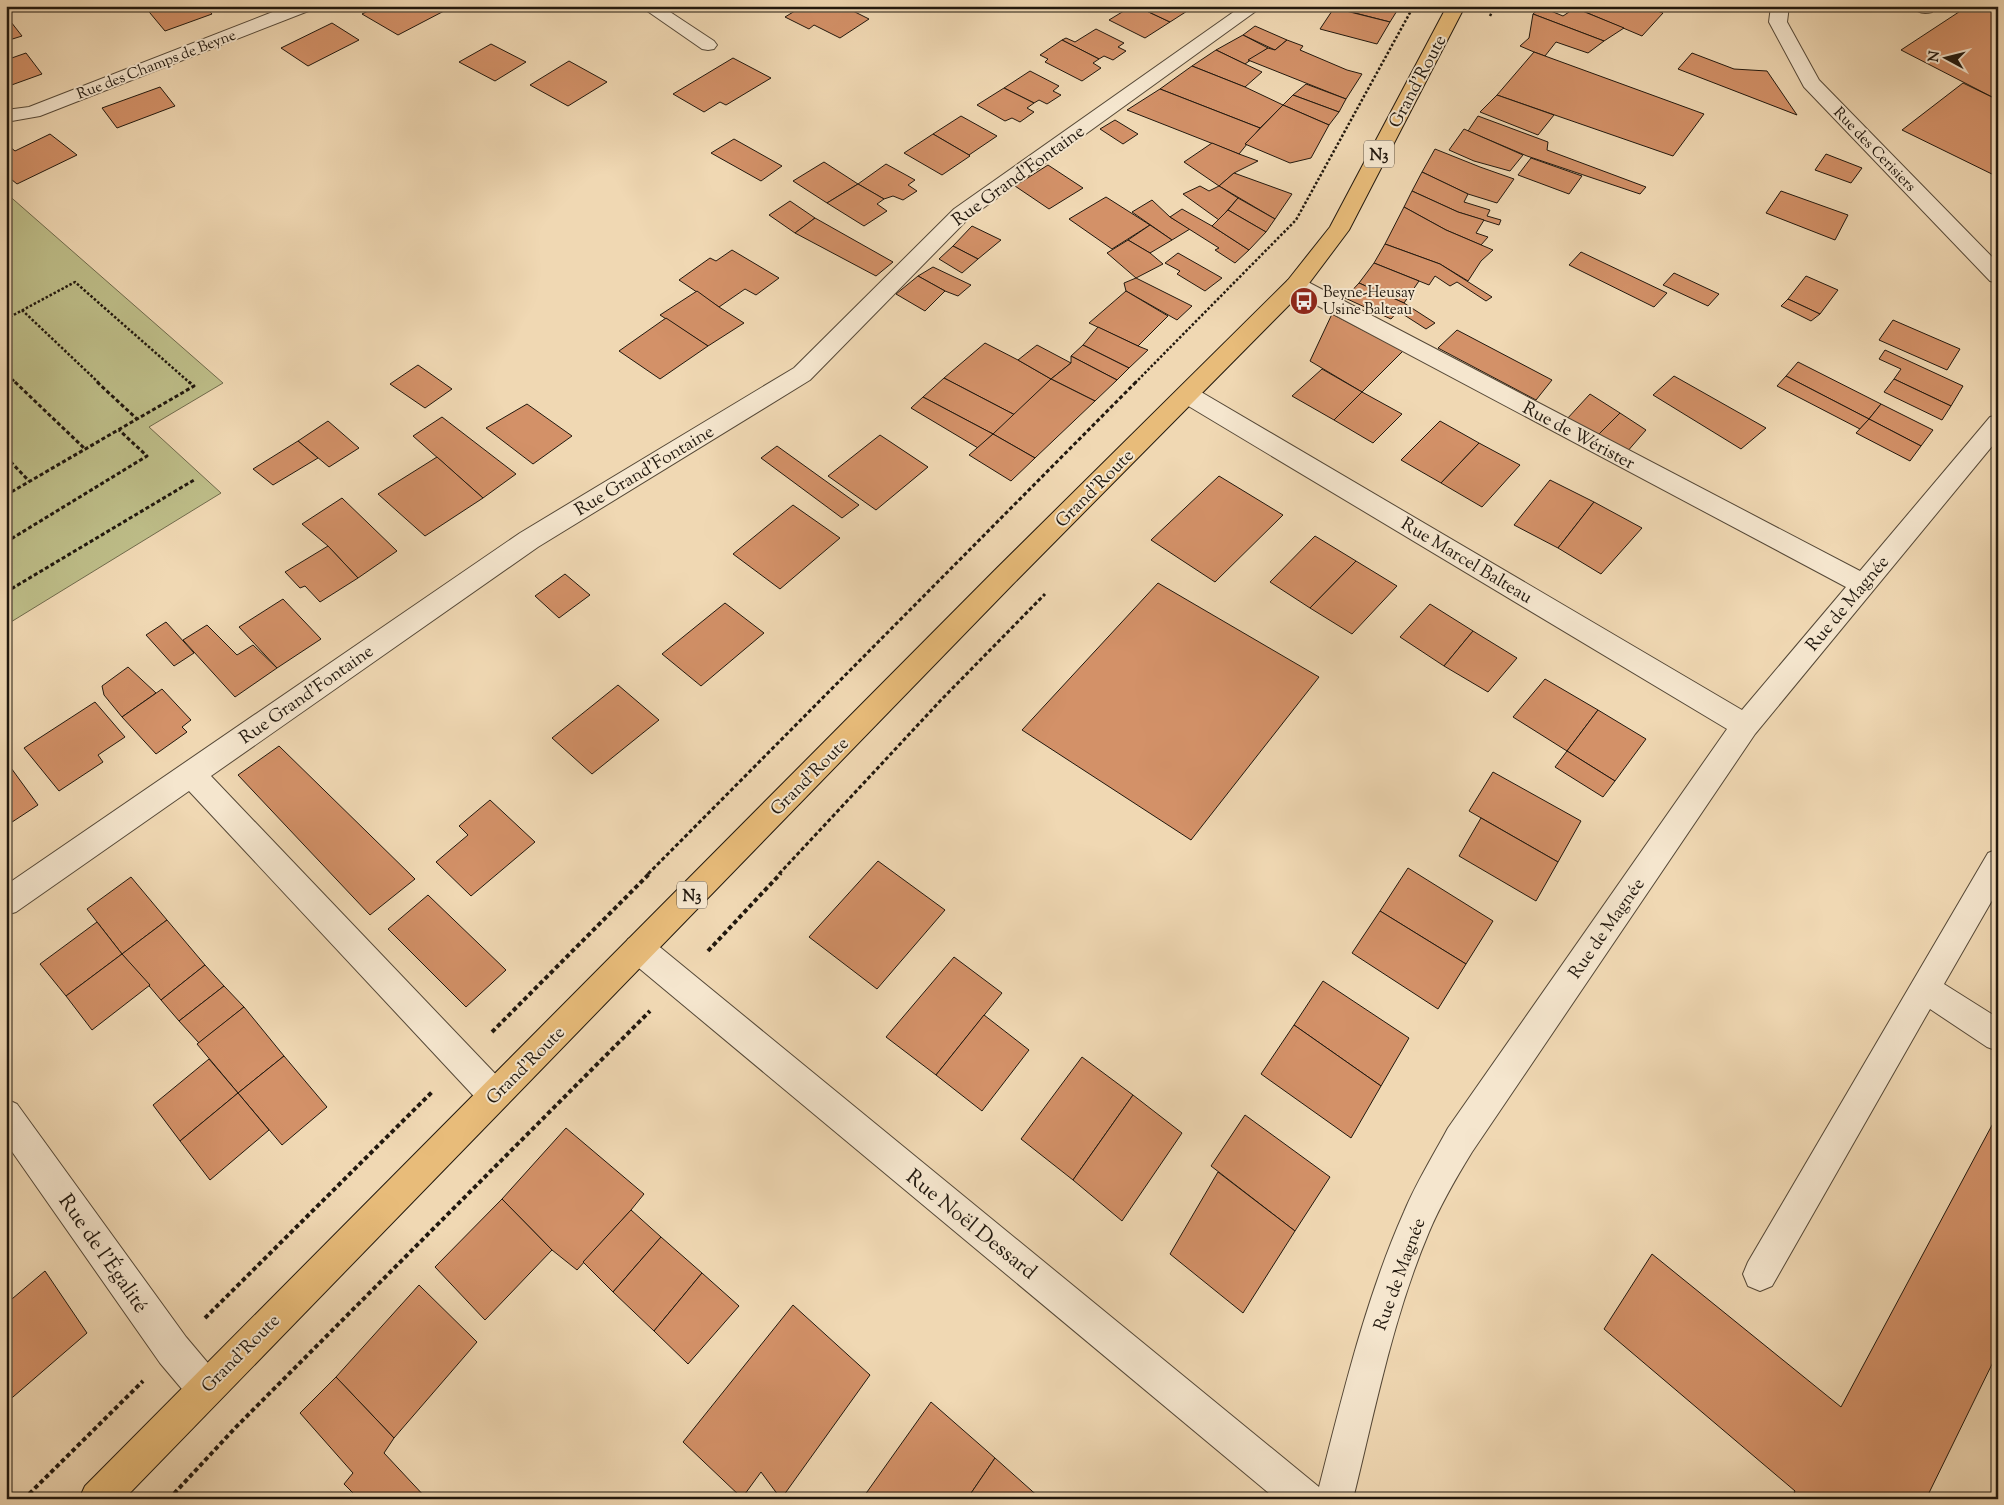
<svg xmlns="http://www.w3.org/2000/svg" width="2004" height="1505" viewBox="0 0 2004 1505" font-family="'Sorts Mill Goudy',serif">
  <rect width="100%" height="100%" fill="#f0d8b3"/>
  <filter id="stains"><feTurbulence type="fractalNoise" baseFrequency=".004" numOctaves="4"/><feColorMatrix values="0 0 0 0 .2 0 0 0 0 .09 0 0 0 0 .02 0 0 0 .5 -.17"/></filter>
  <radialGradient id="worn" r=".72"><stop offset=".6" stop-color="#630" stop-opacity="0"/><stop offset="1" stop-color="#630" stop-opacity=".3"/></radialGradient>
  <polygon fill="#bebe89" stroke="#706b4c" points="6,193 223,383 149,427 221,493 6,625"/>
  <g fill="#d39168" stroke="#21180e">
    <polygon points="147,6 205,6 212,14 165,31 145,7"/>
    <polygon points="378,6 393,8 397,6 436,6 444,11 398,35 362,14"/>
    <polygon points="803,6 843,6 869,19 840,38 814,25 809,29 785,17"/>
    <polygon points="1132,6 1136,6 1170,22 1145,38 1109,20"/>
    <polygon points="1136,6 1195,6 1170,22"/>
    <polygon points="1328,6 1400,6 1390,22"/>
    <polygon points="1571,6 1643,6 1663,13 1642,36"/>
    <polygon points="1968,6 1998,6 1998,100 1901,50"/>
    <polygon points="1541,7 1563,16 1575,8 1624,28 1604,41 1533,14"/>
    <polygon points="1334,8 1390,22 1377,44 1320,29"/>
    <polygon points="1533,14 1604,41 1588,53 1556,42 1545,56 1534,52 1520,46 1529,38"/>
    <polygon points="11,22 22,36 6,41 6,23"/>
    <polygon points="332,23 359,40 308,66 281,48"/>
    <polygon points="1255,26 1287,40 1275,50 1243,35"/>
    <polygon points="1096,29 1124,43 1118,47 1126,51 1113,60 1104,56 1099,59 1062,40 1066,38 1075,42"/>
    <polygon points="1243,35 1268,48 1245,64 1216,50"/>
    <polygon points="1062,40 1099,59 1093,63 1101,68 1082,81 1045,62 1048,59 1040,55"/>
    <polygon points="1287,40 1303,46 1300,50 1347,70 1362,74 1346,99 1248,60 1268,48 1275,50"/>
    <polygon points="491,44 526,62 495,81 459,62"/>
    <polygon points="1216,50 1245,64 1262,72 1245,87 1192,66"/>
    <polygon points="1534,52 1545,56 1704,114 1673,156 1497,95"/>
    <polygon points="26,53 42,74 6,87 6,60"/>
    <polygon points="1692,53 1734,69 1767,71 1797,115 1678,69"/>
    <polygon points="733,58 771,78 726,105 720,102 704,112 673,94"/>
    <polygon points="569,61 607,82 568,106 530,85"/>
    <polygon points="1192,66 1245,87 1283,105 1260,128 1160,89"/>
    <polygon points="1030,71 1059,86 1053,91 1061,95 1047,104 1039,100 1034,103 1004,88"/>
    <polygon points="1963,83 1998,100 1998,177 1902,130"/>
    <polygon points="1306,84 1346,99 1339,112 1293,95"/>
    <polygon points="160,87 175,106 117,128 102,108"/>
    <polygon points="1004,88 1034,103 1027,108 1034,112 1020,122 1012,118 1005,121 977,105"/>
    <polygon points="1160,89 1260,128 1239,154 1127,110"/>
    <polygon points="1293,95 1339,112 1329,125 1283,105"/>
    <polygon points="1497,95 1554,115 1538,135 1480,112"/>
    <polygon points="1283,105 1329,125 1311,158 1290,163 1245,144"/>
    <polygon points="961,116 997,136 969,155 933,134"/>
    <polygon points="1478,116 1548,142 1547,150 1646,187 1640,194 1527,156 1468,131"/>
    <polygon points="1115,120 1138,134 1123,144 1100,129"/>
    <polygon points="1464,129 1523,155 1510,171 1474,161 1449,150"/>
    <polygon points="50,134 77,155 17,184 6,175 6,149 10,147 15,151"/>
    <polygon points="933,134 969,155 970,156 942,175 904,153"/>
    <polygon points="734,139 782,166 761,181 711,153"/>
    <polygon points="1212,143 1239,154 1258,161 1234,173 1219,186 1184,162"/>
    <polygon points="1435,149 1480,167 1514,179 1497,203 1468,194 1422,172"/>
    <polygon points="1826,154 1862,168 1851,183 1815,170"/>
    <polygon points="1531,158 1582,176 1569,194 1518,175"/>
    <polygon points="824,162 858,184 827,203 793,181"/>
    <polygon points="886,164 915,180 908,185 917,191 903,200 893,196 884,199 858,184"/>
    <polygon points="1048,165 1083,188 1049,209 1015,186"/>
    <polygon points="1422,172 1468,194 1464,202 1490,210 1487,216 1501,220 1499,225 1458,212 1412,191"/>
    <polygon points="1234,173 1292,194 1275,219 1219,186"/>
    <polygon points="858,184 884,199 877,204 887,211 864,226 827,203"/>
    <polygon points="1200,186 1209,191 1219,186 1238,198 1219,220 1183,194"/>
    <polygon points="1412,191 1458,212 1484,220 1476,233 1488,237 1481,245 1446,230 1404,207"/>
    <polygon points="1781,191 1848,215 1835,240 1766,213"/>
    <polygon points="1106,197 1150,225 1112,249 1069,219"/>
    <polygon points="1238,198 1275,219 1266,232 1228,210"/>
    <polygon points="1152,200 1170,217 1190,229 1172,240 1132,212"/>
    <polygon points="790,201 815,218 795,233 769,215"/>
    <polygon points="1404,207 1446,230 1493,250 1481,261 1468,281 1440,264 1385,244"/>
    <polygon points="1182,209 1212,226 1249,250 1235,263 1215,250 1219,248 1170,217"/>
    <polygon points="1228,210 1266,232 1249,250 1212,226"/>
    <polygon points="815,218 893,262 876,276 795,233"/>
    <polygon points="1150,225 1172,240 1150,253 1128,240"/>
    <polygon points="972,226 1001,240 978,259 953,246"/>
    <polygon points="1128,240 1150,253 1163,264 1136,278 1107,253"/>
    <polygon points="1385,244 1440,264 1492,297 1486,301 1457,282 1450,286 1435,276 1429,285 1374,263"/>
    <polygon points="953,246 978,259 962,273 939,259"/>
    <polygon points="732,250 779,278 756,295 745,289 719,307 679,280 710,258 716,261"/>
    <polygon points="1581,252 1667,293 1654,307 1569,265"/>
    <polygon points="1178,253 1222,278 1205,291 1177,274 1180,271 1165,263"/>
    <polygon points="1374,263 1419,281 1404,303 1359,283"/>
    <polygon points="933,267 971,285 958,296 945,291 918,276"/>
    <polygon points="1674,273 1719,294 1708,306 1663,285"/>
    <polygon points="918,276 945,291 925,311 896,294"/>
    <polygon points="1806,276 1838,290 1820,314 1788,299"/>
    <polygon points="1136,278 1192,306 1177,320 1126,291 1124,283"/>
    <polygon points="1359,283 1404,303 1435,323 1426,329 1398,311 1391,319 1345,298"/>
    <polygon points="697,291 719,307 744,323 708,346 660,315"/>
    <polygon points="1126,291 1168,316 1138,346 1089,323"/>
    <polygon points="1788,299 1820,314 1811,321 1781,306"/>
    <polygon points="1332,314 1403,351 1362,392 1310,361"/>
    <polygon points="666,318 708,346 660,379 619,351"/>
    <polygon points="1893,320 1960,349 1947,370 1879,340"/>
    <polygon points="1098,327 1138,346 1148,350 1129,368 1083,345"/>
    <polygon points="1457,330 1552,380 1536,400 1438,348"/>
    <polygon points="985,343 1018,360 1051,379 1015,415 944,378"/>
    <polygon points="1037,345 1071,363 1051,379 1018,360"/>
    <polygon points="1083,345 1129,368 1117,380 1071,356"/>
    <polygon points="1885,350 1963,386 1951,406 1894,379 1901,369 1879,359"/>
    <polygon points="1071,356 1117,380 1095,401 1051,379 1071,363"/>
    <polygon points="1798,362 1881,404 1869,419 1786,376"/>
    <polygon points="418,365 452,389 425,408 390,384"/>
    <polygon points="1322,369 1362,392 1334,420 1292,396"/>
    <polygon points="1674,376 1766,428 1741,449 1653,395"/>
    <polygon points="1786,376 1869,419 1860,429 1777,386"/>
    <polygon points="944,378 1015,415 993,434 923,397"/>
    <polygon points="1051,379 1095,401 1035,458 993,434"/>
    <polygon points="1894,379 1951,406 1942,420 1884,392"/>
    <polygon points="1362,392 1402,414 1373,443 1334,420"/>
    <polygon points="1590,394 1620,413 1596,437 1566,420"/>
    <polygon points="923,397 993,434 978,448 911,408"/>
    <polygon points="527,404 572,436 533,464 486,428"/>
    <polygon points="1881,404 1933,430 1921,446 1869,419"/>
    <polygon points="1620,413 1646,430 1626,453 1596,437"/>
    <polygon points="442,417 516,474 483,498 413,436"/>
    <polygon points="1869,419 1921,446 1910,461 1856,433"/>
    <polygon points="328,421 359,448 329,467 298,441"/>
    <polygon points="1440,421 1479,443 1441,483 1401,460"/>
    <polygon points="993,434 1035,458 1011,481 969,455"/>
    <polygon points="880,435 928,467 876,510 828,476"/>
    <polygon points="298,441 318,458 273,485 253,469"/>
    <polygon points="1479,443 1520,465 1482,507 1441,483"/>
    <polygon points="777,446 859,505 842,518 761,458"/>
    <polygon points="437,457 483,498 425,536 378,494"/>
    <polygon points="1219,476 1283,515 1215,582 1151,540"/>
    <polygon points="1550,480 1594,502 1558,548 1514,525"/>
    <polygon points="342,498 397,551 358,578 328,546 302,524"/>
    <polygon points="1594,502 1642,528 1601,574 1558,548"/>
    <polygon points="793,505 840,538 780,589 733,554"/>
    <polygon points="1315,536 1356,561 1310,608 1270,582"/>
    <polygon points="328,546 358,578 320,602 305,586 300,588 285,572"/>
    <polygon points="1356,561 1397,586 1352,634 1310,608"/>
    <polygon points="565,574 590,595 559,618 535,596"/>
    <polygon points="1158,583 1319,677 1191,840 1022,730"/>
    <polygon points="283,599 321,639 277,668 239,627"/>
    <polygon points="725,603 764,633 701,686 662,654"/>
    <polygon points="1430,604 1473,631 1444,666 1400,637"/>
    <polygon points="166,622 194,653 174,666 146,635"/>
    <polygon points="207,625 237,655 253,645 277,668 235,697 183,640"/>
    <polygon points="1473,631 1517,658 1488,692 1444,666"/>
    <polygon points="128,667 156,693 122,717 104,695 102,686"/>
    <polygon points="1545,679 1598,710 1567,751 1513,717"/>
    <polygon points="618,685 659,720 592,774 552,738"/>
    <polygon points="162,689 191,720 182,727 187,732 156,754 122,717"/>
    <polygon points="95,702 125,737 98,755 103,762 59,791 24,748"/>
    <polygon points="1598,710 1646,739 1615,781 1567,751"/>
    <polygon points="279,746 415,879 370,915 238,775"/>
    <polygon points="1567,751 1615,781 1603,797 1555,767"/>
    <polygon points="6,761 38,805 6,826"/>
    <polygon points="1493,772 1581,821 1558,862 1469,811"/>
    <polygon points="490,800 535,842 471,896 436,862 468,835 459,826"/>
    <polygon points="1481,818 1558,862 1536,901 1459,856"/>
    <polygon points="878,861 945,910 877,989 809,937"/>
    <polygon points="1408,868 1493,921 1466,964 1380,911"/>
    <polygon points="131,877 167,920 122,954 87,909"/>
    <polygon points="428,895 506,970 466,1007 388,929"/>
    <polygon points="1380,911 1466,964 1438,1009 1352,953"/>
    <polygon points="167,920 205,965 161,1000 122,954"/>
    <polygon points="97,922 122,954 66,996 40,964"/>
    <polygon points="122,954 150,985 92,1030 66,996"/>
    <polygon points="954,957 1002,993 936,1075 886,1037"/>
    <polygon points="205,965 224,986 179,1021 161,1000"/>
    <polygon points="1323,981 1409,1038 1381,1086 1294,1025"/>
    <polygon points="224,986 244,1007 199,1043 179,1021"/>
    <polygon points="244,1007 284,1056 238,1093 197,1044"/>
    <polygon points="984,1015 1029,1050 982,1111 936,1075"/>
    <polygon points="1294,1025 1381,1086 1351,1138 1261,1074"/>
    <polygon points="284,1056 327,1107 282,1145 238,1093"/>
    <polygon points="1082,1057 1133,1095 1073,1180 1021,1139"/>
    <polygon points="209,1059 238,1093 180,1141 153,1105"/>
    <polygon points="238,1093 269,1130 210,1180 180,1141"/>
    <polygon points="1133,1095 1182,1133 1122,1221 1073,1180"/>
    <polygon points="1998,1114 1998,1352 1926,1499 1791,1499 1795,1491 1604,1329 1652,1254 1841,1407"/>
    <polygon points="1245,1115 1330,1177 1295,1231 1211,1166"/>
    <polygon points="566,1128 644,1194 631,1210 577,1270 552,1250 502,1199"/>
    <polygon points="1218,1172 1295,1231 1243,1313 1170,1254"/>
    <polygon points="502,1199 552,1250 485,1320 435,1267"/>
    <polygon points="631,1210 661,1237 613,1292 583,1262"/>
    <polygon points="661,1237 702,1273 654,1331 613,1292"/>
    <polygon points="45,1271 87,1333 6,1403 6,1304"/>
    <polygon points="702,1273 739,1306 688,1364 654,1331"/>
    <polygon points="419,1285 477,1342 394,1438 336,1377"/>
    <polygon points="793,1305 870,1375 781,1499 761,1472 742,1498 683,1442"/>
    <polygon points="336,1377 394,1438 384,1453 427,1499 359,1499 344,1484 353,1473 300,1413"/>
    <polygon points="931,1402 995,1458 967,1499 862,1499"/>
    <polygon points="995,1458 1041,1499 967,1499"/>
  </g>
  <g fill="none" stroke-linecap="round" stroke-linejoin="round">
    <defs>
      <g id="minor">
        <polygon points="288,6 314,6 311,10 40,116 6,122 6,110 29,107"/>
        <polygon points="640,6 661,6 714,41 717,45 714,49 708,50 702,49"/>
        <polygon points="1242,6 1263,6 968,219 810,380 538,547 211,776 505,1084 510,1095 505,1106 494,1111 483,1106 189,791 16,912 6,915 6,885 520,533 794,368 954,209"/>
        <polygon points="1771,6 1789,6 1787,22 1819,80 1998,263 1998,283 1990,281 1804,87 1769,22"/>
        <path d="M 1912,6 L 1934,6 L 1935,8 L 1932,12 C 1925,14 1917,13 1912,6 Z"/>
        <path d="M 1296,278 L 1304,280 L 1860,571 L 1990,417 L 1998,415 L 1998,439 L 1755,734 L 1472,1152 C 1456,1178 1441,1204 1429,1232 C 1393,1317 1375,1410 1353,1499 L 1276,1499 L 628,959 L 624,949 L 628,939 L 639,935 L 650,939 L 1319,1487 C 1343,1394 1365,1300 1404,1212 C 1416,1183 1433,1156 1448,1128 L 1727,729 L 1180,401 L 1177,395 L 1180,389 L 1188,387 L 1196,389 L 1742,710 L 1846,587 L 1288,290 L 1285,285 L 1288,280 Z"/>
        <polygon points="1998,849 1998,890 1944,984 1998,1018 1998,1051 1987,1047 1930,1009 1772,1286 1760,1291 1748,1286 1743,1274 1748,1262 1988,853"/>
        <polygon points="6,1099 17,1104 186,1337 218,1375 223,1388 218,1401 205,1406 192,1401 160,1363 6,1143"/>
      </g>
      <polygon id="major" points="1447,6 1465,6 1349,230 1304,290 1013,584 124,1499 79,1499 85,1486 995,570 1288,280 1330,227"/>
    </defs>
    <use href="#minor" stroke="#554837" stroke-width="2"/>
    <use href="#major" stroke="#21180e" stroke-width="2"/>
    <g stroke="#21180e" stroke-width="2.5" stroke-dasharray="2.5 2" stroke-linecap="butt">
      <polyline points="1490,16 1495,6"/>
      <polyline points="22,310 99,383"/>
      <polyline points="6,319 75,282 190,383"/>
      <polyline points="6,373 16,383"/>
      <polyline points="1135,383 1296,220 1412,9"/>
    </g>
    <g stroke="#21180e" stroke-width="3" stroke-dasharray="4 2.5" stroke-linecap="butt">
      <polyline points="15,382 85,449"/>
      <polyline points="97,382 137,419"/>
      <polyline points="6,457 29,481"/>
      <polyline points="6,495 194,386 189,382"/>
      <polyline points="6,542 147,456 119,430"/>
      <polyline points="6,592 194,480"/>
      <polyline points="648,874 1136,382"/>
      <polyline points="779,874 942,699 1045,594"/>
    </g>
    <g stroke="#21180e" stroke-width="4" stroke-dasharray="4.5 3" stroke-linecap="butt">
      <polyline points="708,951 781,873"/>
      <polyline points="492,1032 650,873"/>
      <polyline points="205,1318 433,1091"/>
      <polyline points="24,1499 143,1381"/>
      <polyline points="169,1499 235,1428 650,1011"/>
    </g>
    <use href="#minor" fill="#f5e6ce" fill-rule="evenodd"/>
    <use href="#major" fill="#e8bc7a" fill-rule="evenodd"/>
  </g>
  <defs>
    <symbol id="bus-disc" viewBox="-11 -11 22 22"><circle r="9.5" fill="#8f2418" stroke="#f5e6ce"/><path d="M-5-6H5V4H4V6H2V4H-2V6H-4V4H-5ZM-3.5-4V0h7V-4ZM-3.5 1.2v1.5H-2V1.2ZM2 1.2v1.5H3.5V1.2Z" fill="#fff"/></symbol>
  </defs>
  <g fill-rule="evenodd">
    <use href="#bus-disc" x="1288" y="285" width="32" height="32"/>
  </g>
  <g text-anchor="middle" stroke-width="4" stroke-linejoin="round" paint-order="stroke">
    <g font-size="15" fill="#21180e" stroke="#f5e6ce">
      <text transform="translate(156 64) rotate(-21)" y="5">Rue des Champs de Beyne</text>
      <text transform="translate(1875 149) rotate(46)" y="5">Rue des Cerisiers</text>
    </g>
    <g font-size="15" fill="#21180e" stroke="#f5e6ce" text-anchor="start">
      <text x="1323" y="297">Beyne-Heusay<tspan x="1323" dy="17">Usine Balteau</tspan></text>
    </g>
    <g fill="#f5e6ce" stroke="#615648" stroke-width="1">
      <rect x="1364" y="140.5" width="30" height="27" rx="4"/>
      <rect x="677" y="881.5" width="30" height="27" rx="4"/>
    </g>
    <g font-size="16" font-weight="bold" fill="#21180e">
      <text x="1379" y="160">N3</text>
      <text x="692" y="901">N3</text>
    </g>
    <g font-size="18" fill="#21180e" stroke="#f5e6ce">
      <text transform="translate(1417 81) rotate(-62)" y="6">Grand'Route</text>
      <text transform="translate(1018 175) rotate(-36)" y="6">Rue Grand'Fontaine</text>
      <text transform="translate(1579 435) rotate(28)" y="6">Rue de Wérister</text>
      <text transform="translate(644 470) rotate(-31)" y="6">Rue Grand'Fontaine</text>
      <text transform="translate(1094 488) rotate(-45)" y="6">Grand'Route</text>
      <text transform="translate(1467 560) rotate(31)" y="6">Rue Marcel Balteau</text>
      <text transform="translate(1847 603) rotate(-50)" y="6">Rue de Magnée</text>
      <text transform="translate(306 694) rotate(-35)" y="6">Rue Grand'Fontaine</text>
      <text transform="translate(809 776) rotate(-45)" y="6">Grand'Route</text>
      <text transform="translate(1606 928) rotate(-55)" y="6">Rue de Magnée</text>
      <text transform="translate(525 1065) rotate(-45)" y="6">Grand'Route</text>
      <text transform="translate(1399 1274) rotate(-70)" y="6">Rue de Magnée</text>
      <text transform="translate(240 1353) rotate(-45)" y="6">Grand'Route</text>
    </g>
    <g font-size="21" fill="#21180e" stroke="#f5e6ce">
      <text transform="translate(972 1224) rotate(39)" y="7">Rue Noël Dessard</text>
      <text transform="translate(104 1253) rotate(55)" y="7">Rue de l'Égalité</text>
    </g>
  </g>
  <rect width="2004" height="1505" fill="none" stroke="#f0d8b3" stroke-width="25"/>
  <rect x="8" y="8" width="1989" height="1490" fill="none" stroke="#21180e" stroke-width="2.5"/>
  <rect x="12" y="12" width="1979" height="1480" fill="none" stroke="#21180e"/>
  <g transform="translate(1946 58) rotate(277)" stroke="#f5e6ce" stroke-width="4" paint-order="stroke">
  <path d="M0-4L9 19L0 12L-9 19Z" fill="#21180e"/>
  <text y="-8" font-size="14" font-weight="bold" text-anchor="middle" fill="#21180e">N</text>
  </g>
  <rect width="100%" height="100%" filter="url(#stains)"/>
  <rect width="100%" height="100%" fill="url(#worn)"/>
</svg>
